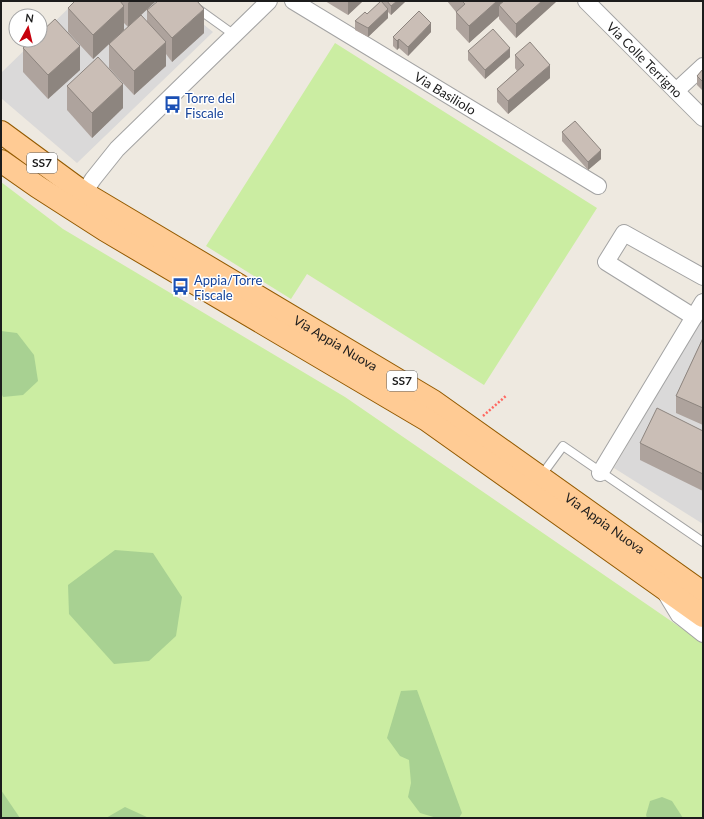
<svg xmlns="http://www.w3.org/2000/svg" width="704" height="819" viewBox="0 0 704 819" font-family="Lato,sans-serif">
  <rect width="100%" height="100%" fill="#eee9e0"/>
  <g fill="#dad9d9">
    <polygon points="76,1 174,1 213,32 77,163 1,98 1,73 35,40 40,40 40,36"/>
    <polygon points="703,315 703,524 614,468"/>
  </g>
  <g fill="#cbeda2">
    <polygon points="335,43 597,208 484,385 307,274 291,299 206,246"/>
    <polygon points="1,182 63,229 345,397 703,643 703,818 1,818"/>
  </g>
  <g fill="#a8d192">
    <polygon points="1,331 17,333 34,355 38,381 23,395 3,397 1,393"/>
    <polygon points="115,550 153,553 182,597 176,636 149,661 114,664 69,614 68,585"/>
    <polygon points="417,690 462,813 459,818 437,818 420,813 408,797 411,783 409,760 400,756 387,738 401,691"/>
    <polygon points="1,790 20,818 1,818"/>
    <polygon points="662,797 672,801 683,818 647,818 646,815 650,801"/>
    <polygon points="125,807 149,818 106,818"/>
  </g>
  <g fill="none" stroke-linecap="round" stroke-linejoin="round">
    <defs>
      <g id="service">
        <polyline points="187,1 233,34"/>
        <polyline points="541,476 563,446 703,542"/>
      </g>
      <g id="minor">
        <path id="s1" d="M 293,1 L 598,186"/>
        <path id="s2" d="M 586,1 L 703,118"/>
        <polyline points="676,91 703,66"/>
        <polyline points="78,202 93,179 117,149 269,1"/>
        <polyline points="694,317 606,262 624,233 703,277"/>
        <polyline points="600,473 703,302"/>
        <polyline points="665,592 679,615 703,634"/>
      </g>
      <g id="primary">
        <path id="s3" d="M 1,132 L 84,193 L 433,401 L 703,593"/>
        <polyline points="1,161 38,187 105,230 427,420 703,616"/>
      </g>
    </defs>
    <use href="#service" stroke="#a3a3a3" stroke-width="10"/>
    <use href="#minor" stroke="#a3a3a3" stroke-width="18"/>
    <use href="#primary" stroke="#935a00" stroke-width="24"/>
    <polyline stroke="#ff6860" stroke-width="2.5" stroke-dasharray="2 2" stroke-linecap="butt" points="483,416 507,395"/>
    <use href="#service" stroke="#fff" stroke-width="8"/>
    <use href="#minor" stroke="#fff" stroke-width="16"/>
    <use href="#primary" stroke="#ffcb94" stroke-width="22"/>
  </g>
  <g fill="#aea39d">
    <polygon points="75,1 156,1 141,15 147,22 147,10 204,33 172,62 166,54 166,66 134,95 109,68 109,44 128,27 124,23 124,30 93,59 68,32 68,8"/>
    <polygon points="325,1 363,1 348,15"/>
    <polygon points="382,1 406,1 391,15 388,12 388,18 368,37 355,30 355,21 367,14 382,2"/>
    <polygon points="447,1 557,1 516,38 499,19 499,16 469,43 456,29 456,12"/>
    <polygon points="431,32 408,56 399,48 397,50 393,46 393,37"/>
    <polygon points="23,48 80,70 48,99 23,72"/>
    <polygon points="468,51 510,57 485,79 468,60"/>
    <polygon points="515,55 550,78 508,114 497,102 497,89 517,71 515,68"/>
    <polygon points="703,69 703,91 697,85 697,76"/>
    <polygon points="67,86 123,108 92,138 67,110"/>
    <polygon points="562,132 601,159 588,170 562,141"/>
    <polygon points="703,338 703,425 676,413 676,396"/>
    <polygon points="703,431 703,491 640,460 640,443"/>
  </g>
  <g fill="#8d857f">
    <polygon points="130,1 156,1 128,27 128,3"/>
    <polygon points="349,1 363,1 348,15 348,2"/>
    <polygon points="397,1 406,1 391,15 391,6"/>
    <polygon points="497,1 516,1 499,5 499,16 469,43 469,26"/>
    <polygon points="542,1 557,1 516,38 516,24"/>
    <polygon points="124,6 124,30 93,59 93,35"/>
    <polygon points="204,9 204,33 172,62 172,38"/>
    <polygon points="388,9 388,18 368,37 368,28"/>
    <polygon points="431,23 431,32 408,56 408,47"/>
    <polygon points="399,39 399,48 397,50 397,41"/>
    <polygon points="166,42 166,66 134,95 134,71"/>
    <polygon points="80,46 80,70 48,99 48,75"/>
    <polygon points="510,48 510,57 485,79 485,70"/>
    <polygon points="550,65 550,78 508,114 508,101"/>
    <polygon points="123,84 123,108 92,138 92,113"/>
    <polygon points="601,150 601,159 588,170 588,162"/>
  </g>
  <g fill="#cabeb6" stroke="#8d857f">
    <polygon points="75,1 120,1 124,6 93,35 68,8"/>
    <polygon points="158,1 197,1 204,9 172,38 147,10"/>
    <polygon points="381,1 388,9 368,28 355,21 365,12 367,14"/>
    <polygon points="387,1 397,1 391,6"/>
    <polygon points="462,1 497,1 469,26 456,12 465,4"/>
    <polygon points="504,1 542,1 516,24 499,5"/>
    <polygon points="419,11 431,23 408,47 399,39 397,41 393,37"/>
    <polygon points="141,15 166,42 134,71 109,44"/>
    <polygon points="55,19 80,46 48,75 23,48 32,40 40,40 40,33"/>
    <polygon points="493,29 510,48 485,70 468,51"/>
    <polygon points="530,42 550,65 508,101 497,89 524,65 515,55"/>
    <polygon points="98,57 123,84 92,113 67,86"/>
    <polygon points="703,69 703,82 697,76"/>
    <polygon points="575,121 601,150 588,162 562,132"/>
    <polygon points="703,338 703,408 676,396"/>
    <polygon points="657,408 703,431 703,474 640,443"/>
  </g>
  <defs>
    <symbol id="bus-bare" viewBox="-9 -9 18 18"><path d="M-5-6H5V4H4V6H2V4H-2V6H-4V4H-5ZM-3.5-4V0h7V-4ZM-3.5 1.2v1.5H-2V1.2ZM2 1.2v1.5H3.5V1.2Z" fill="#1a4fb4" stroke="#fff" stroke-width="2.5" paint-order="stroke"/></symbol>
  </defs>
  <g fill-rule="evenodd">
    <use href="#bus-bare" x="160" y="92" width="25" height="25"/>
    <use href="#bus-bare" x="168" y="274" width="25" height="25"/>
  </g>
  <g text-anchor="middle" stroke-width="3" stroke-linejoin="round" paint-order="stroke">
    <g fill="#fff" stroke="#606060" stroke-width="1">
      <rect x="27" y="153" width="30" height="20" rx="3"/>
      <rect x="387" y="371" width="30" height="20" rx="3"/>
    </g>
    <g font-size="12" font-weight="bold" fill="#1c1c1c">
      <text x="42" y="167">SS7</text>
      <text x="402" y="385">SS7</text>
    </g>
    <g font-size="13" fill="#1c1c1c" stroke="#fff">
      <text dy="5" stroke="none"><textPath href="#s2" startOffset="83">Via Colle Terrigno</textPath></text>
      <text dy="5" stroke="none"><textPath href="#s1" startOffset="178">Via Basiliolo</textPath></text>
      <text dy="5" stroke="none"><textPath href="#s3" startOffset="396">Via Appia Nuova</textPath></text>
      <text dy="5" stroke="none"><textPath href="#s3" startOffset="720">Via Appia Nuova</textPath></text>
    </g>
    <g font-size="13" fill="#164399" stroke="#fff" text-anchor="start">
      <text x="185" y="103">Torre del<tspan x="185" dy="15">Fiscale</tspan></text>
      <text x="194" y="285">Appia/Torre<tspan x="194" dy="15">Fiscale</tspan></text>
    </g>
  </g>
  <rect width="704" height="819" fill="none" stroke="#1c1c1c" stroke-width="4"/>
  <g transform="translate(28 28) rotate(8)"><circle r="19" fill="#ffffff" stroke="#a4a4a4"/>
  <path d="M0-3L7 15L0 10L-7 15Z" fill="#c7000c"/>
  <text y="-6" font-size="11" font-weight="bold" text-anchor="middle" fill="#1c1c1c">N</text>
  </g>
</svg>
